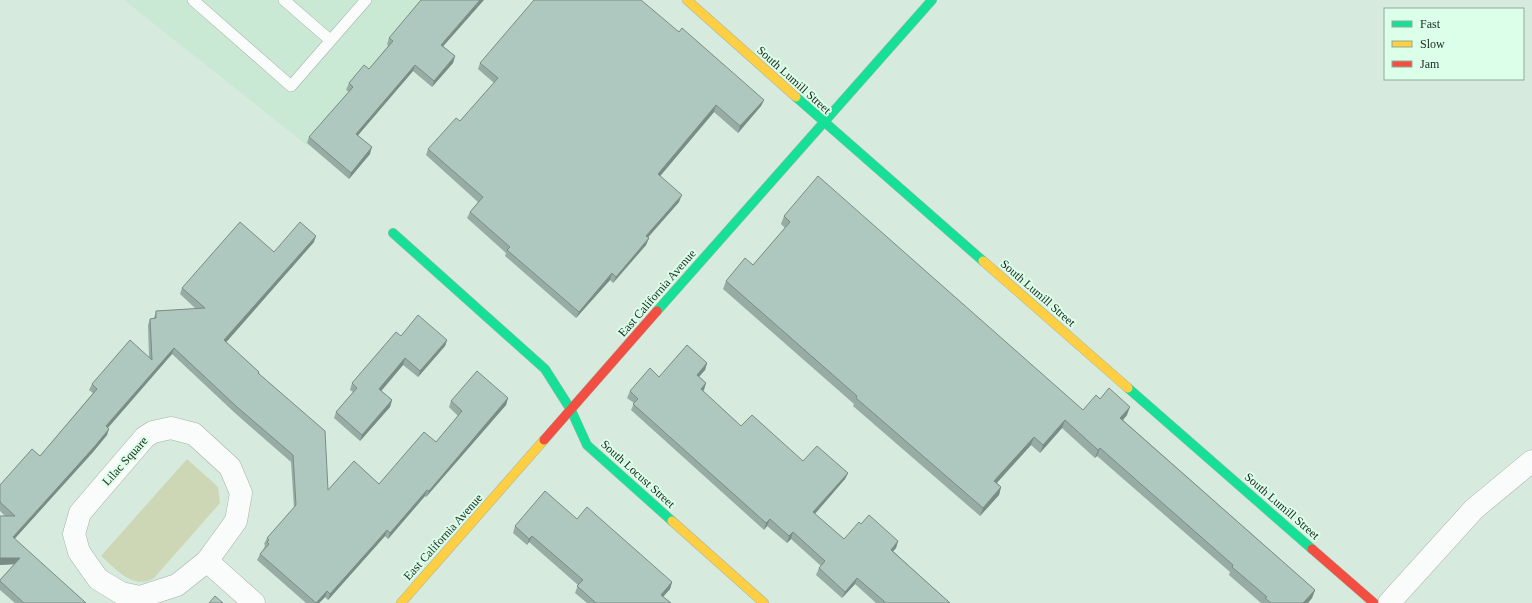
<svg xmlns="http://www.w3.org/2000/svg" width="1532" height="603" viewBox="0 0 1532 603" font-family="Georgia,serif">
  <rect width="100%" height="100%" fill="#d6eadd"/>
  <polygon fill="#c9e9d4" points="124,0 434,0 308,146"/>
  <path fill="#cdd7b5" d="M 187,459 L 218,487 L 220,503 L 154,578 C 134,591 115,568 101,556 Z"/>
  <g fill="none" stroke-linecap="round" stroke-linejoin="round">
    <defs>
      <g id="lane">
        <polyline points="193,0 291,86 366,0"/>
        <polyline points="284,0 330,40"/>
      </g>
      <g id="street">
        <polygon points="171,428 194,434 230,467 241,493 236,521 207,561 177,585 140,597 121,593 98,579 79,552 74,534 80,513 145,437 153,432"/>
        <polyline points="207,561 254,603"/>
        <polyline points="1389,603 1474,509 1532,461"/>
      </g>
      <g id="fast">
        <polyline points="796,97 983,261"/>
        <polyline points="393,233 545,369 571,410 587,445 672,521"/>
        <polyline points="657,311 932,0"/>
        <polyline points="1128,388 1312,549"/>
      </g>
      <g id="slow">
        <polyline points="687,0 796,97"/>
        <polyline points="983,261 1128,388"/>
        <polyline points="672,521 764,603"/>
        <polyline points="401,603 544,440"/>
      </g>
      <g id="jam">
        <polyline points="544,440 657,311"/>
        <polyline points="1312,549 1374,603"/>
      </g>
    </defs>
    <use href="#lane" stroke="#a4b3a9" stroke-width="12"/>
    <use href="#street" stroke="#a4b3a9" stroke-width="23"/>
    <use href="#fast" stroke="#a4b3a9" stroke-width="10"/>
    <use href="#slow" stroke="#a4b3a9" stroke-width="10"/>
    <use href="#jam" stroke="#a4b3a9" stroke-width="10"/>
    <use href="#lane" stroke="#f9fcfa" stroke-width="11"/>
    <use href="#street" stroke="#f9fcfa" stroke-width="22"/>
    <use href="#fast" stroke="#16e098" stroke-width="9"/>
    <use href="#slow" stroke="#ffcf43" stroke-width="9"/>
    <use href="#jam" stroke="#f24e42" stroke-width="9"/>
  </g>
  <g fill="#96aca4">
    <polygon points="679,32 764,100 761,106 738,133 714,112 660,176 679,202 648,237 649,238 646,245 613,283 610,280 576,318 505,256 506,253 467,218 470,212 478,202 426,155 428,149 460,121 494,83 478,69 480,63"/>
    <polygon points="389,38 443,46 455,56 453,63 432,87 413,71 358,135 370,154 349,179 307,143 309,137 349,92 346,90 349,83 369,69 388,46 387,44"/>
    <polygon points="784,216 1083,410 1100,399 1127,415 1123,420 1315,590 1312,598 1308,603 1261,603 1229,575 1230,572 1097,456 1095,458 1062,428 1040,453 1031,445 997,483 1001,487 999,495 980,516 853,406 854,404 723,289 726,281 753,265 785,228 781,224"/>
    <polygon points="314,242 226,342 259,373 328,490 379,484 436,442 458,416 449,407 451,401 508,398 506,405 426,497 425,496 388,539 385,536 328,600 325,597 319,603 306,603 257,560 260,554 264,548 265,545 264,544 267,538 294,508 291,462 235,413 172,354 108,428 107,435 93,452 14,539 86,603 15,603 0,590 0,580 14,564 0,565 0,516 5,516 0,511 0,485 40,456 93,393 89,390 92,384 149,357 148,325 150,319 154,318 156,311 196,309 180,294 182,288"/>
    <polygon points="401,336 447,340 445,346 418,377 403,365 381,391 392,400 390,407 360,441 334,418 336,412 353,392 350,390 352,383"/>
    <polygon points="707,363 705,370 699,377 706,383 703,391 741,426 803,461 848,473 845,479 815,514 844,539 861,524 898,541 896,548 893,551 950,603 876,603 855,584 842,598 816,575 819,568 821,566 791,539 787,543 767,526 764,530 631,410 634,403 627,398 630,391 659,377"/>
    <polygon points="577,519 672,582 670,589 663,597 671,603 587,603 575,593 578,585 529,542 527,545 513,533 515,526"/>
  </g>
  <g fill="#7a8c86">
    <polygon points="480,0 484,0 439,51 441,45"/>
    <polygon points="455,56 453,63 432,87 434,81"/>
    <polygon points="415,65 413,71 354,140 356,134"/>
    <polygon points="764,100 761,106 738,133 740,126"/>
    <polygon points="716,105 714,112 656,181 658,174"/>
    <polygon points="372,147 370,154 349,179 351,173"/>
    <polygon points="682,195 679,202 644,242 646,236"/>
    <polygon points="316,236 314,242 222,347 224,340"/>
    <polygon points="649,238 646,245 613,283 616,277"/>
    <polygon points="612,273 610,280 576,318 579,312"/>
    <polygon points="447,340 445,346 418,377 420,371"/>
    <polygon points="174,348 172,354 104,432 106,426"/>
    <polygon points="405,358 403,365 377,396 379,389"/>
    <polygon points="707,363 705,370 695,381 697,375"/>
    <polygon points="706,383 704,390 699,395 701,389"/>
    <polygon points="508,398 506,405 426,497 429,491"/>
    <polygon points="392,400 390,407 360,441 362,435"/>
    <polygon points="1130,407 1127,415 1117,427 1120,418"/>
    <polygon points="1065,420 1062,428 1040,453 1043,445"/>
    <polygon points="109,429 107,435 93,452 10,544 13,537"/>
    <polygon points="1034,437 1031,445 991,489 994,481"/>
    <polygon points="1100,448 1097,456 1095,458 1098,450"/>
    <polygon points="848,473 845,479 811,518 813,512"/>
    <polygon points="1001,487 999,495 980,516 983,508"/>
    <polygon points="427,490 425,496 388,539 390,533"/>
    <polygon points="770,519 767,526 764,530 766,523"/>
    <polygon points="387,530 385,536 328,600 330,594"/>
    <polygon points="793,532 791,539 787,543 789,536"/>
    <polygon points="532,536 529,542 527,545 529,539"/>
    <polygon points="898,541 896,548 889,556 891,550"/>
    <polygon points="0,558 20,558 17,564 0,565"/>
    <polygon points="857,578 855,584 842,598 845,592"/>
    <polygon points="672,582 670,589 659,601 661,595"/>
    <polygon points="1315,590 1312,598 1308,603 1303,603"/>
    <polygon points="327,591 325,597 319,603 316,603"/>
  </g>
  <g fill="#afc8bf" stroke="#7a8c86">
    <polygon points="421,0 480,0 441,45 455,56 434,81 415,65 356,134 372,147 351,173 309,137 353,87 349,83 364,65 369,69 393,41 389,38"/>
    <polygon points="534,0 641,0 679,32 682,28 764,100 740,126 716,105 658,174 682,195 646,236 649,238 616,277 612,273 579,312 507,250 510,247 470,212 483,197 428,149 456,118 460,121 498,78 480,63"/>
    <polygon points="818,176 1083,410 1096,395 1100,399 1109,388 1130,407 1120,418 1315,590 1303,603 1271,603 1265,598 1267,597 1232,567 1233,565 1100,448 1098,450 1065,420 1043,445 1034,437 994,481 1001,487 983,508 856,398 857,396 726,281 745,258 753,265 790,222 784,216"/>
    <polygon points="240,222 274,252 300,222 316,236 224,340 259,372 258,373 325,431 328,490 354,461 379,484 424,432 436,442 462,411 451,401 477,371 508,398 429,491 427,490 390,533 387,530 330,594 327,591 316,603 260,554 269,544 267,542 269,540 267,538 296,505 293,455 237,407 174,348 106,426 109,429 95,446 13,537 86,603 24,603 0,581 0,580 20,558 0,558 0,516 15,516 0,502 0,485 32,449 40,456 97,389 92,384 130,340 152,360 150,319 156,318 156,311 205,308 182,288"/>
    <polygon points="418,315 447,340 420,371 405,358 379,389 392,400 362,435 336,412 357,388 352,383 396,332 401,336"/>
    <polygon points="687,345 707,363 697,375 706,383 701,389 741,426 752,415 803,461 817,446 848,473 813,512 844,539 859,522 861,524 869,515 898,541 891,550 950,603 884,603 885,602 857,578 845,592 819,568 825,561 793,532 789,536 770,519 766,523 633,404 638,399 630,391 650,368 659,377"/>
    <polygon points="545,491 577,519 587,507 672,582 661,595 671,603 596,603 577,586 583,580 532,536 529,539 515,526"/>
    <polygon points="215,596 223,603 209,603"/>
  </g>
  <g text-anchor="middle" stroke-width="4" stroke-linejoin="round" paint-order="stroke">
    <g font-size="12" fill="#202e25" stroke="#dbffe8">
      <text transform="translate(794 80) rotate(42)" y="4">South Lumill Street</text>
      <text transform="translate(657 293) rotate(-49)" y="4">East California Avenue</text>
      <text transform="translate(1038 293) rotate(41)" y="4">South Lumill Street</text>
      <text transform="translate(125 461) rotate(-48)" y="4">Lilac Square</text>
      <text transform="translate(638 474) rotate(42)" y="4">South Locust Street</text>
      <text transform="translate(1282 506) rotate(41)" y="4">South Lumill Street</text>
      <text transform="translate(443 537) rotate(-48)" y="4">East California Avenue</text>
    </g>
  </g>
  <rect x="1384" y="8" width="140" height="72" fill="#dbffe8" stroke="#90ab9a"/>
  <rect x="1392" y="21" width="20" height="6" fill="#16e098" stroke="#90ab9a"/>
  <text x="1420" y="28" font-size="12" fill="#202e25">Fast</text>
  <rect x="1392" y="41" width="20" height="6" fill="#ffcf43" stroke="#90ab9a"/>
  <text x="1420" y="48" font-size="12" fill="#202e25">Slow</text>
  <rect x="1392" y="61" width="20" height="6" fill="#f24e42" stroke="#90ab9a"/>
  <text x="1420" y="68" font-size="12" fill="#202e25">Jam</text>
</svg>
